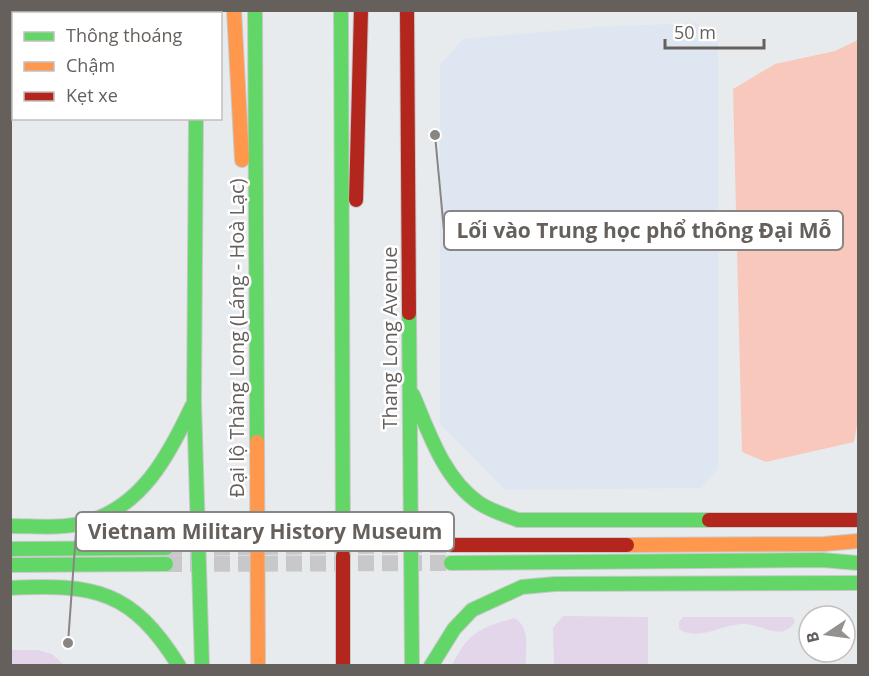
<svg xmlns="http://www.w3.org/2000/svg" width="869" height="676" viewBox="0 0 869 676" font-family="'Open Sans',sans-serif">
  <rect width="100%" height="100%" fill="#e8ebee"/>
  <polygon fill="#dde6f1" points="697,23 718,42 718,469 701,488 505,490 440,424 440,65 463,39 599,27"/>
  <g fill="#e3d5ea">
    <polygon points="563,616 648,617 648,665 554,665 553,628"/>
    <path d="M 683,617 L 793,617 L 795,622 C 781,643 762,623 743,624 C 722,624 699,642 679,629 L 679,622 Z"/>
    <path d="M 514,618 C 531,626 525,649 526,665 L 452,665 C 469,632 479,628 514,618 Z"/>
    <polygon points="38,650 52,654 64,665 11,665 11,650"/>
  </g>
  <polygon fill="#f8c8bc" points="858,40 858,420 854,442 766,462 742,452 733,89 775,64 835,51"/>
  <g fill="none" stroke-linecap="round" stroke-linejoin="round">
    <g stroke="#c8c8ca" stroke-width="16" stroke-dasharray="16 8" stroke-linecap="butt">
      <polyline points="166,548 452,545"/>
      <polyline points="166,564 451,563"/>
    </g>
    <defs>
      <g id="fast">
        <polyline points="196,10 196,14"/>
        <polyline points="255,10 257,442"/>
        <polyline points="341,10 343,556"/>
        <polyline points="196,118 194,402 202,666"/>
        <polyline points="409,313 412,666"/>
        <path d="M 413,395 C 429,433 444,479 479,503 C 491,511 505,515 518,520 L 709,520"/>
        <path d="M 10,526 C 34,526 60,529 83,523 C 141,509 169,455 192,406"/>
        <polyline points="10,549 166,548"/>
        <polyline points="451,563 822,560 858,563"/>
        <polyline points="10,565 166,564"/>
        <path d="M 10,588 C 95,584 132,590 179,666"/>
        <polyline points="431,666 454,629 472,610 522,587 555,584 858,583"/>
      </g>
      <g id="slow">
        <polyline points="234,10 242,160"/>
        <polyline points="257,442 258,666"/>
        <polyline points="627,545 824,544 858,541"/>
      </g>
      <g id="jam">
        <polyline points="407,10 409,313"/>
        <polyline points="356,200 361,10"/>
        <polyline points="709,520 858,520"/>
        <polyline points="452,545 627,545"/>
        <polyline points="343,556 343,666"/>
      </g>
    </defs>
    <use href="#fast" stroke="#c8c9c9" stroke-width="16"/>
    <use href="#slow" stroke="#c8c9c9" stroke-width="16"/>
    <use href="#jam" stroke="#c8c9c9" stroke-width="16"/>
    <use href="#fast" stroke="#63d668" stroke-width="14"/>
    <use href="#slow" stroke="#ff974d" stroke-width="14"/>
    <use href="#jam" stroke="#b3261e" stroke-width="14"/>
  </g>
  <g text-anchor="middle" stroke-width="5" stroke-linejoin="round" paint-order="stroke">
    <g font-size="20" fill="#66605d" stroke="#fff">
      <text transform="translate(237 338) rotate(-90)" y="7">Đại lộ Thăng Long (Láng - Hoà Lạc)</text>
      <text transform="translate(390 338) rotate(-90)" y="7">Thang Long Avenue</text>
    </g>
  </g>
  <path fill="none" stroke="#888583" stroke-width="2" d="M435 135L444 231M68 643L76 532"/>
  <g fill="#888583" stroke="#fff" stroke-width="2">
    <circle cx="435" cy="135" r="6"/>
    <circle cx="68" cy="643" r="6"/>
  </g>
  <g fill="#fff" stroke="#888583" stroke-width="2">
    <rect x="444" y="211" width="399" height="39" rx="6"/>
    <rect x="76" y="512" width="378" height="39" rx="6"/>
  </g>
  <g font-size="21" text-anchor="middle" font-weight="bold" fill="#66605d">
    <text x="644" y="238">Lối vào Trung học phổ thông Đại Mỗ</text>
    <text x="265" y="539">Vietnam Military History Museum</text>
  </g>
  <rect width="869" height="676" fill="none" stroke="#66605d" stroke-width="24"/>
  <rect x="12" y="12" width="210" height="108" fill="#ffffff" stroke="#c2bfbe" stroke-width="1.5"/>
  <rect x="24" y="32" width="30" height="9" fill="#63d668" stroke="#c2bfbe" stroke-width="1.5"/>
  <text x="66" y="42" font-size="18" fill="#66605d">Thông thoáng</text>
  <rect x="24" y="62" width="30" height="9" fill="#ff974d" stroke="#c2bfbe" stroke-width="1.5"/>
  <text x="66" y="72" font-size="18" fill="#66605d">Chậm</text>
  <rect x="24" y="92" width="30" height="9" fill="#b3261e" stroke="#c2bfbe" stroke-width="1.5"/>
  <text x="66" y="102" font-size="18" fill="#66605d">Kẹt xe</text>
  <g transform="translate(827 634) rotate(257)"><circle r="28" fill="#ffffff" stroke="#c2bfbe" stroke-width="1.5"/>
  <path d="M0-4.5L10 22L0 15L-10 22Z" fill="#949190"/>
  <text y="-9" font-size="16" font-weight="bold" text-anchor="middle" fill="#66605d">B</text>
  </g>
  <path d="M665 39v9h99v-9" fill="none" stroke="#66605d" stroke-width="3"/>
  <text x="674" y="39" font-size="18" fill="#66605d" stroke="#ffffff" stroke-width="4.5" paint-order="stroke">50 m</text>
</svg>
